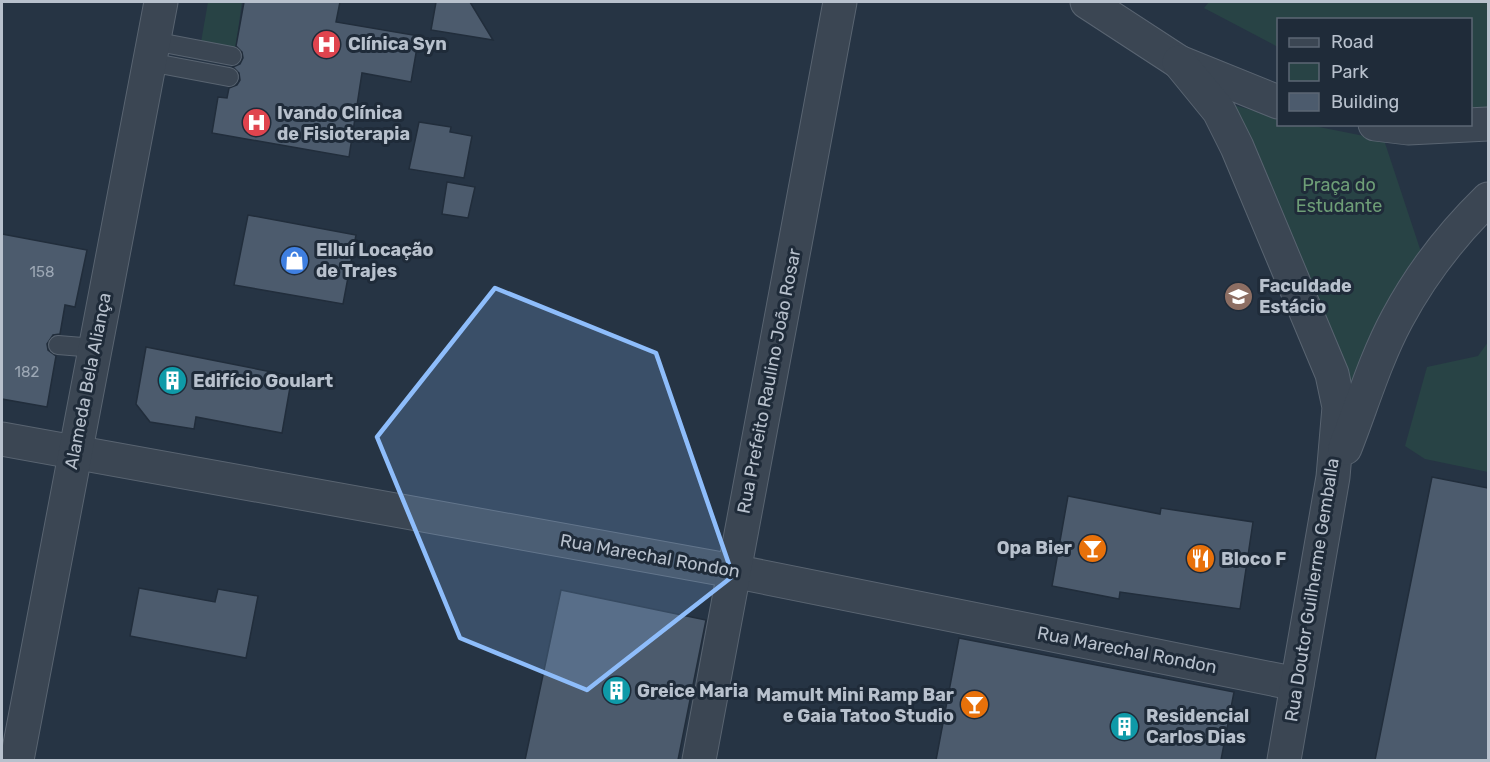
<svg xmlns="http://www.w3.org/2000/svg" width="1490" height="762" viewBox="0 0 1490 762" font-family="Rubik,sans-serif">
  <rect width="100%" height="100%" fill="#263444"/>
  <g fill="#284345">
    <polygon points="208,2 242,2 235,52 201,42"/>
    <polygon points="1209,2 1488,2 1488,107 1471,111 1470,20 1278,20 1278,47 1204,8"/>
    <polygon points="1233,105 1278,117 1278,124 1309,125 1384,140 1421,252 1349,422 1343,369 1254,143 1230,111"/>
    <polygon points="1488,342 1488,472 1425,459 1405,446 1427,367 1478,356"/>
  </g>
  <g fill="#4c5b6d" stroke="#212d3b" stroke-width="1.5">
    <polygon points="244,2 340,2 336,22 419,36 411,82 362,73 349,157 212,133 218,97 227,98 229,88 237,85 240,80 239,73 233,67 240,64 243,58 242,52 236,46"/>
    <polygon points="436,2 470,2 493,40 431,30"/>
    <polygon points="419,122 451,127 450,132 472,136 464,178 409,169"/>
    <polygon points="447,182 475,187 468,218 442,214"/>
    <polygon points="248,215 356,235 343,304 234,285"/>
    <polygon points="2,234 87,250 75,307 65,305 60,334 53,335 47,344 48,350 56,356 47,407 2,399"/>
    <polygon points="146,347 292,376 282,433 196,417 194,429 150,422 136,404"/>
    <polygon points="1432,477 1488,488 1488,760 1375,760"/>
    <polygon points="1068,496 1160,514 1161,508 1253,522 1240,609 1120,592 1119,599 1052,586"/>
    <polygon points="139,588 215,602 218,589 258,596 246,658 130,636"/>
    <polygon points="561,590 706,620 678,760 525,760"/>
    <polygon points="959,638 1234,692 1221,760 936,760"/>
  </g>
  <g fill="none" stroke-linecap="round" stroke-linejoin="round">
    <defs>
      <g id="service">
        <polyline points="153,41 232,56"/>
        <polyline points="149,62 229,77"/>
        <polyline points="58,345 95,348"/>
      </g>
      <g id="minor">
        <polyline points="2,439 733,571 1297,684"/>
        <polyline points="699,760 840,2"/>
      </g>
      <g id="tertiary">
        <polyline points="1087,2 1179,62 1278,102"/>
        <polyline points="1179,62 1219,111 1237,147 1332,374 1339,407 1333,477 1284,760"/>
        <polyline points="1375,124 1408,128 1488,124"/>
        <path d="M 1345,448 C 1362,405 1375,360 1397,319 C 1421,274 1452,234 1488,199"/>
        <polyline points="17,760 161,2"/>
      </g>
    </defs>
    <use href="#service" stroke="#596471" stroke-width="20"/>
    <use href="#minor" stroke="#596471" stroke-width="35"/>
    <use href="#tertiary" stroke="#596471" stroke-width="35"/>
    <use href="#service" stroke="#3b4653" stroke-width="18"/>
    <use href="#minor" stroke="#3b4653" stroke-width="33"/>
    <use href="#tertiary" stroke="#3b4653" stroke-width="33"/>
  </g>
  <path fill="#8ebdfb" fill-opacity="0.2" stroke="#8ebdfb" stroke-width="4.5" stroke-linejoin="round" d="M 495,288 L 656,353 L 733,576 L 587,690 L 460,638 L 377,437 Z"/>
  <defs>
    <symbol id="hospital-disc" viewBox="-11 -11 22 22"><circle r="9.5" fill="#e0444e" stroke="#1f2b39"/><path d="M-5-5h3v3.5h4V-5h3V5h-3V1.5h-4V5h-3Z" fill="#fff"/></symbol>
    <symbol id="shop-disc" viewBox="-11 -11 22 22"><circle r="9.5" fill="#3f7fe0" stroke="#1f2b39"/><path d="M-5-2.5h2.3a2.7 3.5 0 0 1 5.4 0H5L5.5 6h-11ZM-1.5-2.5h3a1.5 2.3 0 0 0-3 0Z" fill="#fff"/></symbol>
    <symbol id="university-disc" viewBox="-11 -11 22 22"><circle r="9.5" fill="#8d6e63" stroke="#1f2b39"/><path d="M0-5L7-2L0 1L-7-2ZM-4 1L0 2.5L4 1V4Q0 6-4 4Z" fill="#fff"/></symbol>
    <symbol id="building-disc" viewBox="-11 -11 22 22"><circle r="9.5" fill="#0f9aa8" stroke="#1f2b39"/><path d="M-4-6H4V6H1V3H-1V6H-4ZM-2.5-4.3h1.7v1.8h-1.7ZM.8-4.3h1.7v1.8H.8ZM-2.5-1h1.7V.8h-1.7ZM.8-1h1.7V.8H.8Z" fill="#fff"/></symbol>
    <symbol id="bar-disc" viewBox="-11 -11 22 22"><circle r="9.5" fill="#e8710a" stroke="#1f2b39"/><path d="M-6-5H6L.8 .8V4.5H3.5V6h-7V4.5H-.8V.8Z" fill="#fff"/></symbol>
    <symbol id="restaurant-disc" viewBox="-11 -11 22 22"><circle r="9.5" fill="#e8710a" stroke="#1f2b39"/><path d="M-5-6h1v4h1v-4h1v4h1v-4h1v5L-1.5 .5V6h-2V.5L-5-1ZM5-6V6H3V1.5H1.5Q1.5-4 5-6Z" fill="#fff"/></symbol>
  </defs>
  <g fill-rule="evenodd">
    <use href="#hospital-disc" x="310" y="28" width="33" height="33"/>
    <use href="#hospital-disc" x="240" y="106" width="33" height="33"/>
    <use href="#shop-disc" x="278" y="244" width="33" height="33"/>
    <use href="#university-disc" x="1222" y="280" width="33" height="33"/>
    <use href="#building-disc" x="156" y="364" width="33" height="33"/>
    <use href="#bar-disc" x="1076" y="532" width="33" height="33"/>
    <use href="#restaurant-disc" x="1184" y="542" width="33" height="33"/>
    <use href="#building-disc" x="600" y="674" width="33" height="33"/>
    <use href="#bar-disc" x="958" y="688" width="33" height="33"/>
    <use href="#building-disc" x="1108" y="710" width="33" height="33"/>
  </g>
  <g text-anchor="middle" stroke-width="6" stroke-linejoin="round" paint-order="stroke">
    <g font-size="15" fill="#9da8b5">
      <text x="42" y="277">158</text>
      <text x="27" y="377">182</text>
    </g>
    <g font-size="18" font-weight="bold" fill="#b8c1cd" stroke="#1f2b39" text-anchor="start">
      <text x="348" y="50">Clínica Syn</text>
      <text x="277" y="119">Ivando Clínica<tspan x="277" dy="21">de Fisioterapia</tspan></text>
      <text x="316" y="256">Elluí Locação<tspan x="316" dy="21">de Trajes</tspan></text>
      <text x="1259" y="292">Faculdade<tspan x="1259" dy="21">Estácio</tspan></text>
      <text x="193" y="387">Edifício Goulart</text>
      <text x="1072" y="554" text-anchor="end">Opa Bier</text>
      <text x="1221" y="565">Bloco F</text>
      <text x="637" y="697">Greice Maria</text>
      <text x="954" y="701" text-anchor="end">Mamult Mini Ramp Bar<tspan x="954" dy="21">e Gaia Tatoo Studio</tspan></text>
      <text x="1146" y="722">Residencial<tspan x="1146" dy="21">Carlos Dias</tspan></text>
    </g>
    <g font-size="18" fill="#6e9e77" stroke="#1f2b39">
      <text x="1339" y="191">Praça do<tspan x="1339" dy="21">Estudante</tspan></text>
    </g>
    <g font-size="18" fill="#b8c1cd" stroke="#1f2b39">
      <text transform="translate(88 381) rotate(-79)" y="6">Alameda Bela Aliança</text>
      <text transform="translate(769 381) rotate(-79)" y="6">Rua Prefeito Raulino João Rosar</text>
      <text transform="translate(650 556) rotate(10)" y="6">Rua Marechal Rondon</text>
      <text transform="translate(1312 590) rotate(-81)" y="6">Rua Doutor Guilherme Gemballa</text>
      <text transform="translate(1127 650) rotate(11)" y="6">Rua Marechal Rondon</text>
    </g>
  </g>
  <rect width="1490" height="762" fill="none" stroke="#b8c1cd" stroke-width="6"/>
  <rect x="1277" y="18" width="195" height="108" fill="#1f2b39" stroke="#5c6774" stroke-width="1.5"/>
  <rect x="1289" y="38" width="30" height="9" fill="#3b4653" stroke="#5c6774" stroke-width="1.5"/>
  <text x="1331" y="48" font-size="18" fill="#b8c1cd">Road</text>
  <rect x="1289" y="63" width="30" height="18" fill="#284345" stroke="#5c6774" stroke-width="1.5"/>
  <text x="1331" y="78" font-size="18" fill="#b8c1cd">Park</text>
  <rect x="1289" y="93" width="30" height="18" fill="#4c5b6d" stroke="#5c6774" stroke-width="1.5"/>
  <text x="1331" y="108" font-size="18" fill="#b8c1cd">Building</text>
</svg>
